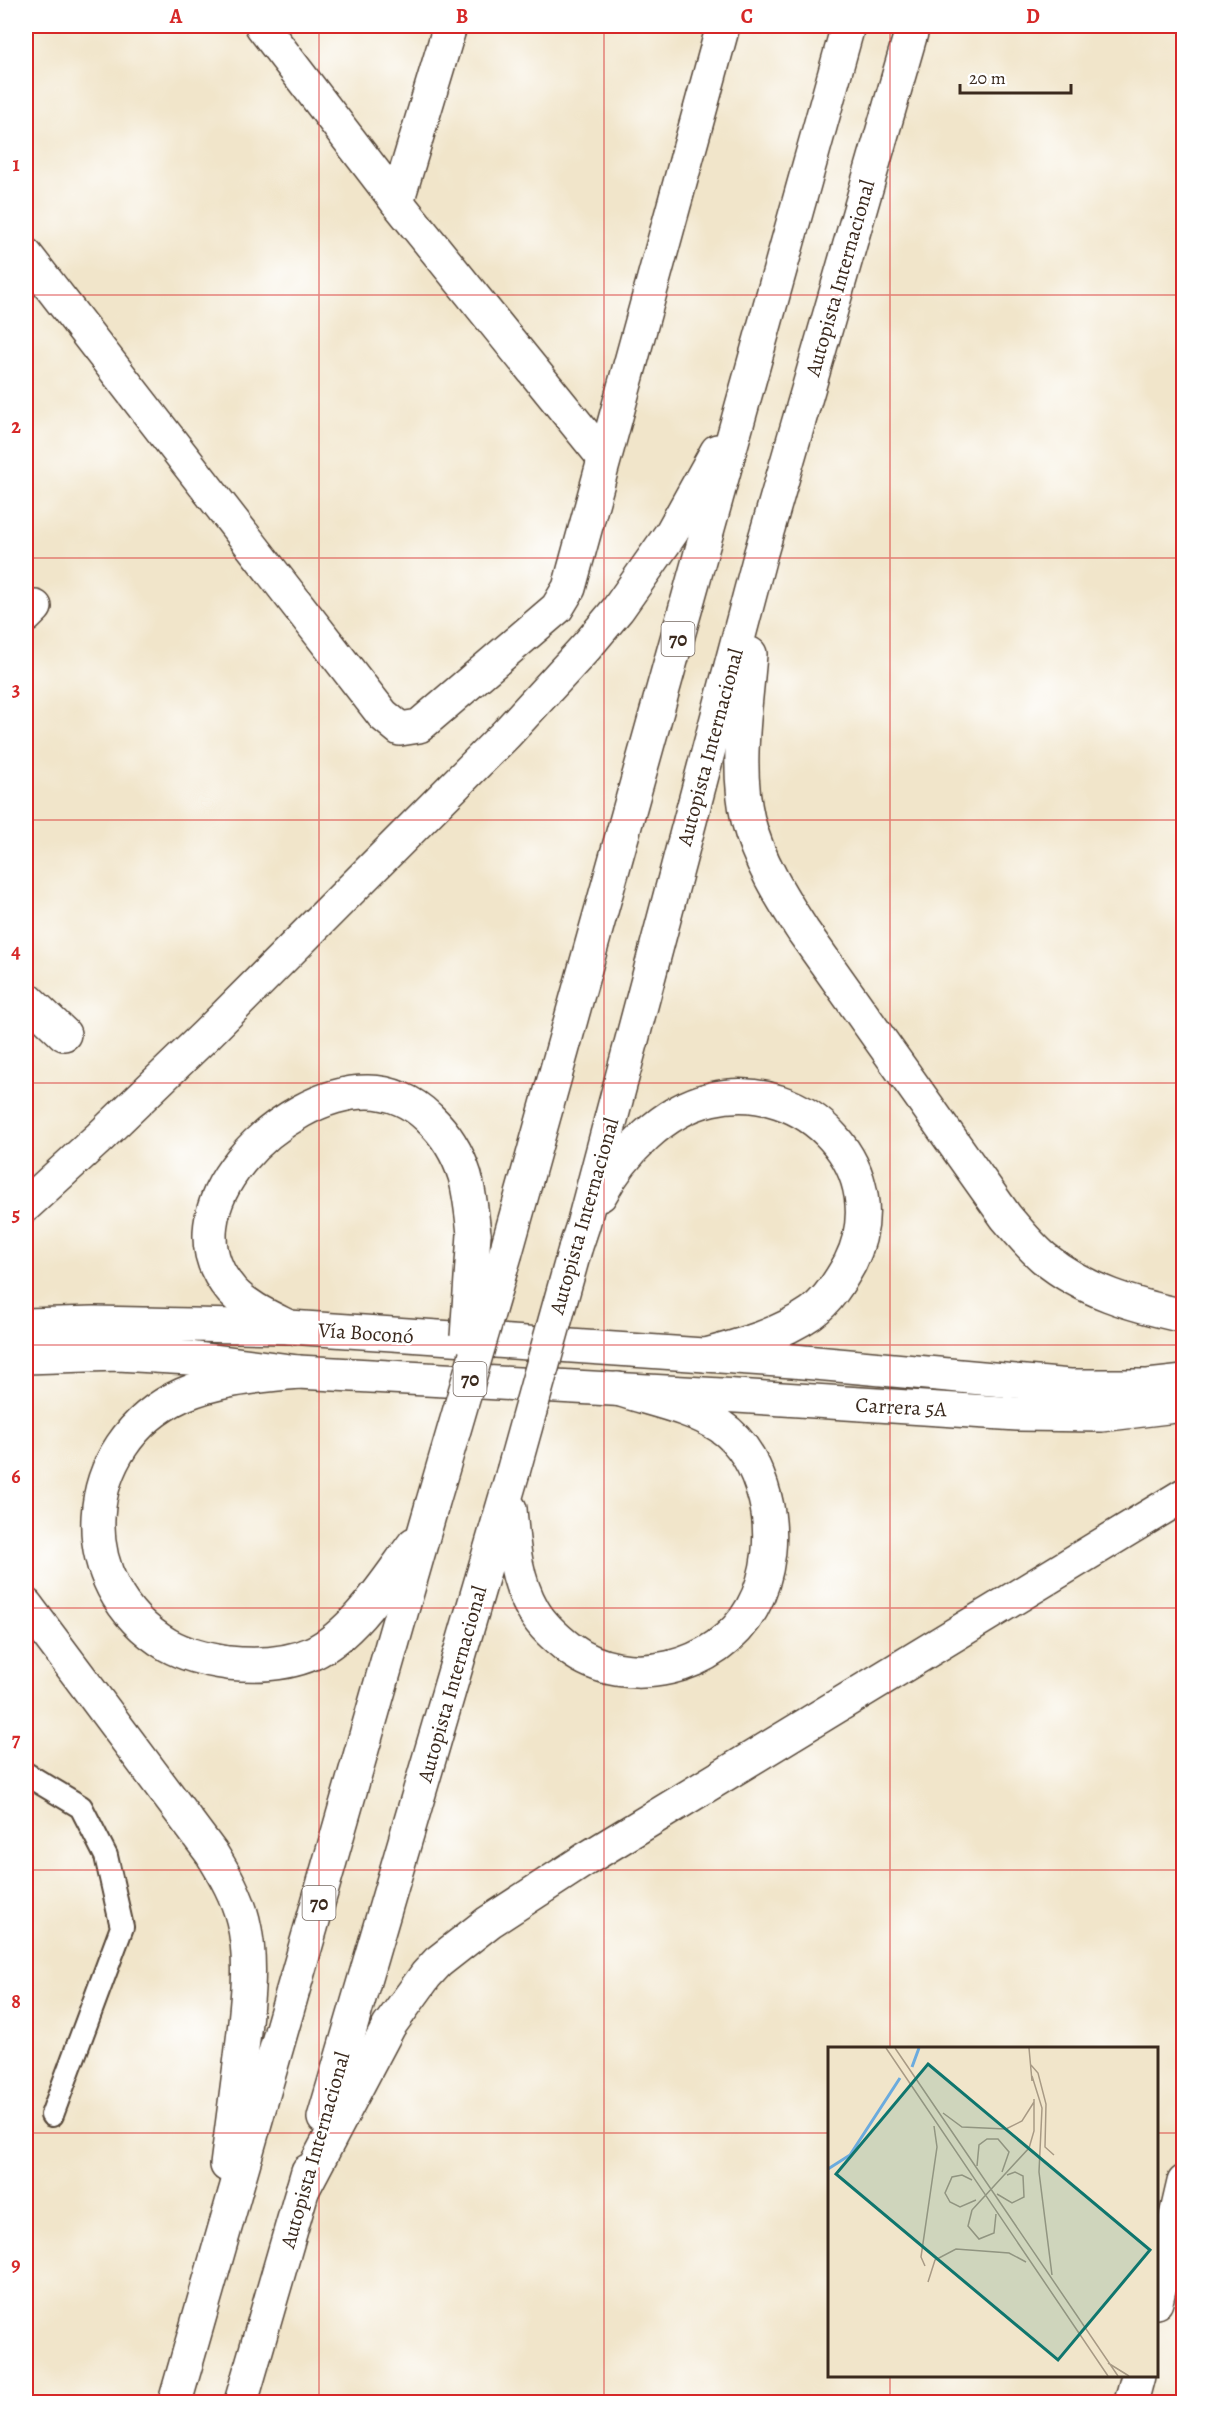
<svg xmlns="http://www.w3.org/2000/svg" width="1209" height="2428" viewBox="0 0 1209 2428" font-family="Alegreya,serif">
  <rect width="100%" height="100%" fill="#fff"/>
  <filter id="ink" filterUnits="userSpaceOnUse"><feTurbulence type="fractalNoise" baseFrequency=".0167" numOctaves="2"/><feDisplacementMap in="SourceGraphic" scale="12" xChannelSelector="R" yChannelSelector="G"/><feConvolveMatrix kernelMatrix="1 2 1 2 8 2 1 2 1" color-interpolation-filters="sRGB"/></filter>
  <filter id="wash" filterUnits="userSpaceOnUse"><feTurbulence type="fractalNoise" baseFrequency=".008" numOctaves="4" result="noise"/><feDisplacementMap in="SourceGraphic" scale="24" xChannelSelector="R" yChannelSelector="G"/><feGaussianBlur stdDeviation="1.35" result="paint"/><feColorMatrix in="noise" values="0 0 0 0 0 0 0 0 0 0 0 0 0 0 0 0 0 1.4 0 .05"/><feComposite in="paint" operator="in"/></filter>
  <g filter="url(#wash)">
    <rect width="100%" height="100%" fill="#f1e5ca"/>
  </g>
  <g filter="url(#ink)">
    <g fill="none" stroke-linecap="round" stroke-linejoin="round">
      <defs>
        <polyline id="lane" points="26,1774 81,1807 106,1856 122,1927 52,2115"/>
        <g id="street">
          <polyline points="262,26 397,202 604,458"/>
          <polyline points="397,202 450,26"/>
          <polyline points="26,255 383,715 400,729 419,726 557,608 569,588 723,26"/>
          <polyline points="26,616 35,607"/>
          <polyline points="26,998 64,1034"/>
          <polyline points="1156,2302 1184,2182"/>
          <polyline points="1131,2402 1138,2376"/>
        </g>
        <g id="secondary">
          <polyline points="26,1325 94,1323 289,1327 793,1361 1070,1386 1148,1386 1184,1382"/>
          <polyline points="26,1357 118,1354 190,1358 298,1372 721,1395 1018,1414 1101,1415 1184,1405"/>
        </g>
        <g id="highway">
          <path d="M 750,654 C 746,708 735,766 748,820 C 758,860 781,897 803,931 L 1006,1217 C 1018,1231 1030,1246 1044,1258 C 1084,1291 1133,1305 1184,1316"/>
          <path d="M 600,1195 C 623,1153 663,1110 711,1099 C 806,1076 896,1171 850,1263 C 840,1281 828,1301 811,1313 C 779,1335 742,1345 706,1355"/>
          <polyline points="26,1205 100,1137 206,1035 506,734 587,646 618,609 672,532 717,451"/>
          <polyline points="575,1249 583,1225 760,556 913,26"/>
          <polyline points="506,1252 848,26"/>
          <path d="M 289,1327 C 269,1317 248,1308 232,1291 C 159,1209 284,1091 368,1092 C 391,1092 413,1102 429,1118 C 445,1133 458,1154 465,1176 C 470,1195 472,1214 474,1234"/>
          <path d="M 298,1372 C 260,1376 218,1379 182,1395 C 77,1443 68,1586 168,1645 C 186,1655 207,1660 228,1663 C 257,1666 286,1665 313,1653 C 355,1633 387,1580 414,1544"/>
          <path d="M 510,1509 C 513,1544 515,1579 533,1610 C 542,1626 556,1638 570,1649 C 627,1692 718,1669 752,1608 C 770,1576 774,1533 765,1498 C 758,1471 744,1442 720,1426 C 690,1407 651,1400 618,1389"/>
          <path d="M 26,1605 L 212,1854 C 225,1875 237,1896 243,1920 C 254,1964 246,2012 241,2057 C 236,2093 232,2129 227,2165"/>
          <polyline points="324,2118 513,1472"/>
          <polyline points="302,2191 389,2026 426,1975 438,1962 489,1922 586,1859 1184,1495"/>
          <polyline points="175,2402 432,1505"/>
          <polyline points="241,2402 308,2171"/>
        </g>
      </defs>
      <use href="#lane" stroke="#564638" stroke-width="26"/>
      <use href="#street" stroke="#564638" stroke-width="36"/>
      <use href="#secondary" stroke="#564638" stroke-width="36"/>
      <use href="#highway" stroke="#564638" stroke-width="36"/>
      <use href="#lane" stroke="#fff" stroke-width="22"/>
      <use href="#street" stroke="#fff" stroke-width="33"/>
      <use href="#secondary" stroke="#fff" stroke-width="33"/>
      <use href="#highway" stroke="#fff" stroke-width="33"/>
      <defs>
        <g id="highway-bridge">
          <polyline points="467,1337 474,1234"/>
          <polyline points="513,1472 575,1249"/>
          <polyline points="432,1505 506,1252"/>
        </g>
      </defs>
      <use href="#highway-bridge" stroke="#564638" stroke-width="36" stroke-linecap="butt"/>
      <use href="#highway-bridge" stroke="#fff" stroke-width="33"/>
    </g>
  </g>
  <path fill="none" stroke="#d62828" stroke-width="1.5" stroke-opacity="0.55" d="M 319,26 L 319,2402M 604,26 L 604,2402M 890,26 L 890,2048M 26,295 L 1184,295M 26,558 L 1184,558M 26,820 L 1184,820M 26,1083 L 1184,1083M 26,1345 L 1184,1345M 26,1608 L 1184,1608M 26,1870 L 1184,1870M 26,2133 L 830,2133M 1156,2133 L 1184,2133M 890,2376 L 890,2402"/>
  <g text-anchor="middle" stroke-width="5" stroke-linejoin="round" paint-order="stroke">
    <g fill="#fff" stroke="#766a62" stroke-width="1.5">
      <rect x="661.5" y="622" width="33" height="34" rx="4.5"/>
      <rect x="453.5" y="1362" width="33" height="34" rx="4.5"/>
      <rect x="302.5" y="1886" width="33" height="34" rx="4.5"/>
    </g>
    <g font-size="20" font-weight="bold" fill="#3b2a1e">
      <text x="678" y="646">70</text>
      <text x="470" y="1386">70</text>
      <text x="319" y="1910">70</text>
    </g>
    <g font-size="21" fill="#3b2a1e" stroke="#fff">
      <text transform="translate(840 278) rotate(-74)" y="7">Autopista Internacional</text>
      <text transform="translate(710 747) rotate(-75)" y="7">Autopista Internacional</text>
      <text transform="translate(584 1216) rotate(-74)" y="7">Autopista Internacional</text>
      <text transform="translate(366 1333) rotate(4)" y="7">Vía Boconó</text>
      <text transform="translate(901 1407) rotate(3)" y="7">Carrera 5A</text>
      <text transform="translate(452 1684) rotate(-74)" y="7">Autopista Internacional</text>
      <text transform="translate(315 2150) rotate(-74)" y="7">Autopista Internacional</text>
    </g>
  </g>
  <g transform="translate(828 2047)">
    <rect width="330" height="330" fill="#f1e5ca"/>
    <path fill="none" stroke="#6babde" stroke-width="3" d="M 84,20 L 91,1M 0,122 L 22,108 L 72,31"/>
    <path fill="none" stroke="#a89a85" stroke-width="1.5" d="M 58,1 L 280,329M 67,1 L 290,329M 201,1 L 204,34M 203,18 L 210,26 L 218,57 L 217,100 L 226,108M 204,29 L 214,61 L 211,125 L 224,228M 115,66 L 134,80 L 178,82 L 194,74 L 206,55M 149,119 L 151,98 L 159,92 L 170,92 L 181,105 L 174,125M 144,133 L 134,128 L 124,130 L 117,146 L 122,155 L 132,160 L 148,153M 169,147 L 184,156 L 196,150 L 195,129 L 187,125 L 179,128M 144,163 L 201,101 L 206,84 L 206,52M 144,163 L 140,179 L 151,192 L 166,186 L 168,167M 97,219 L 93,210 L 109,100 L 106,79M 100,235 L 107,213 L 128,202 L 181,206 L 198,215M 280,316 L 301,329"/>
    <path fill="#0f766e" fill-opacity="0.15" stroke="#0f766e" stroke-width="3" d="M 100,17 L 322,203 L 230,313 L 8,127 Z"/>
    <rect width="330" height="330" fill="none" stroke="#3b2a1e" stroke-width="3"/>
  </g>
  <rect width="1209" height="2428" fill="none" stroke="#fff" stroke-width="66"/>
  <path d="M960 84v9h111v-9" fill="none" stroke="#3b2a1e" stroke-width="3"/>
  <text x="969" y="84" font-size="18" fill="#3b2a1e" stroke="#ffffff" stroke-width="4.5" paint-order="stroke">20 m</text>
  <rect x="33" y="33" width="1143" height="2362" fill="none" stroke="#d62828" stroke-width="2"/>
  <g font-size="20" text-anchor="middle" font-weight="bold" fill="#d62828">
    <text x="176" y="23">A</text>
    <text x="462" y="23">B</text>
    <text x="747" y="23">C</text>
    <text x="1033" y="23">D</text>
    <text x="16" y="171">1</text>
    <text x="16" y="433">2</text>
    <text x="16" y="696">3</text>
    <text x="16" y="958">4</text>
    <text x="16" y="1221">5</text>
    <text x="16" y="1483">6</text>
    <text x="16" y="1746">7</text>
    <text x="16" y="2008">8</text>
    <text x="16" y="2271">9</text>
  </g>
</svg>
